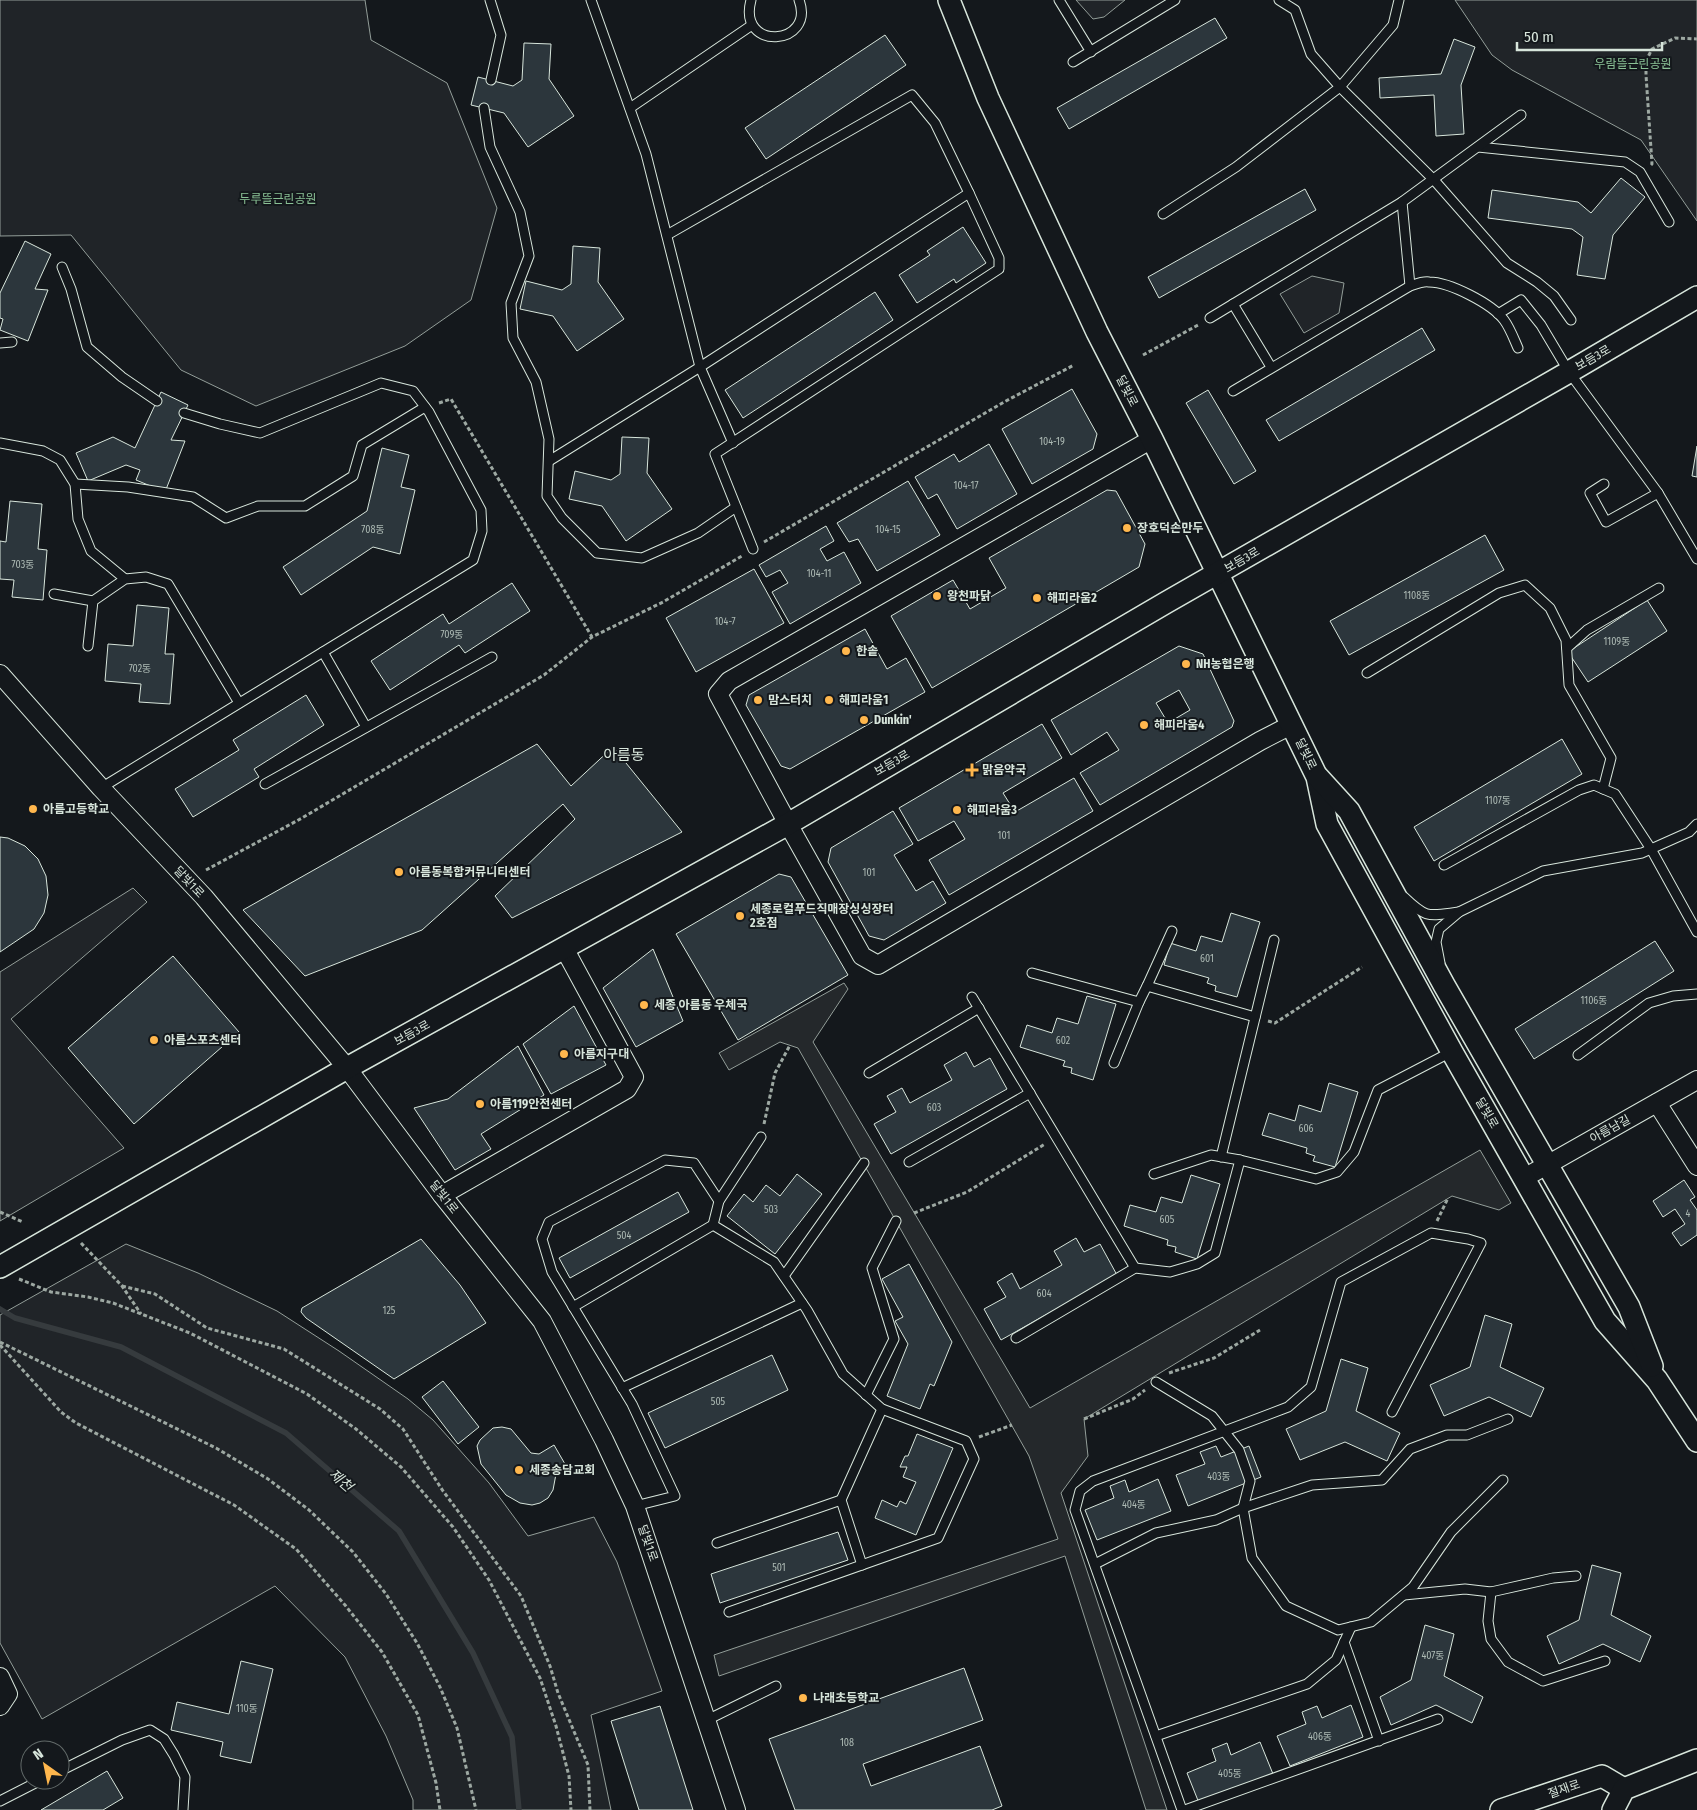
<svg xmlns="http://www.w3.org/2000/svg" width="1697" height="1810" viewBox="0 0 1697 1810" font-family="'Fira Sans Condensed','Noto Sans KR',sans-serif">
  <rect width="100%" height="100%" fill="#14181c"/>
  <g fill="#202428" stroke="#939e99">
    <polygon points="0,0 365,0 371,40 447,83 497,208 471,300 405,346 256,406 181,370 71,235 0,236"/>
    <polygon points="1076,0 1125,0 1104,17 1093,19"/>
    <polygon points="1455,0 1697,0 1697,221 1641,140 1512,70 1492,55"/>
    <polygon points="1312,276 1344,283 1339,313 1304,333 1280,294"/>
    <polygon points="133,888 147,902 11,1019 124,1148 0,1221 0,972"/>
    <polygon points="126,1244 198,1273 277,1311 339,1351 408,1399 433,1420 489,1483 528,1536 594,1517 617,1562 662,1691 591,1715 611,1810 413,1810 413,1800 386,1736 345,1657 275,1586 42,1719 0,1643 0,1315"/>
  </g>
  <polygon fill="#24282b" stroke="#939e99" points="844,983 848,989 813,1042 1030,1408 1480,1150 1511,1203 1499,1210 1452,1196 1084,1419 1088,1456 1061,1493 1167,1810 1146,1810 1065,1556 719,1676 714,1655 1058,1539 1029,1456 798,1048 780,1042 729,1070 719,1053"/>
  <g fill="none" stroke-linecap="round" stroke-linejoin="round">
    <polyline stroke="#363b3e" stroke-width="5.5" points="0,1309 15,1318 121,1347 286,1433 399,1531 473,1653 512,1737 519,1810"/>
  </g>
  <g fill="#2c363c" stroke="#d8e6dc" fill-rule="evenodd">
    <polygon points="1215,18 1227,38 1069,129 1057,108"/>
    <polygon points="885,35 906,65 766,159 745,128"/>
    <polygon points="1454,39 1475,47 1461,85 1464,134 1436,136 1434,95 1380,98 1379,78 1441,74"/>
    <polygon points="524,43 551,44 549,79 574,116 528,147 504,113 471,105 478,77 513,86 522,80"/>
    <polygon points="1621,178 1645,197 1613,235 1605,279 1577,275 1583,237 1572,229 1488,218 1492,190 1578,202 1591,213"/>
    <polygon points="1305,189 1316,210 1159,298 1148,277"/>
    <polygon points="963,227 986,263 956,283 954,279 917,303 899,275 930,255 927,251"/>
    <polygon points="25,241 51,254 35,289 48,290 28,341 0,330 3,319 0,318 0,293"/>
    <polygon points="573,246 600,248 598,282 624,319 577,351 553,316 520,309 526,281 562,290 571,284"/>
    <polygon points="875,292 893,320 743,418 725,390"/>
    <polygon points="1422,328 1435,350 1279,441 1266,420"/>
    <polygon points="1072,389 1097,434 1093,449 1032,484 1002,429"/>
    <polygon points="1208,390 1256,471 1234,484 1186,403"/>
    <polygon points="161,392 188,405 171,440 185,441 165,492 136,480 140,470 126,465 88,481 76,453 113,437 135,448"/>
    <polygon points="622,437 649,438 647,473 672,509 626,541 602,506 569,499 575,471 611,480 620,474"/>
    <polygon points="989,444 1017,494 957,529 937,494 928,499 915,477 954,454 959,462"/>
    <polygon points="1697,446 1697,477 1692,476"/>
    <polygon points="382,448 409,455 401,487 415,490 400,554 373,547 301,595 283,567 367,511"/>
    <polygon points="908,481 940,535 877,571 858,539 849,542 837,523"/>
    <polygon points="1107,490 1116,491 1145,544 1139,567 932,688 891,616 953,580 970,609 1006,588 989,558"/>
    <polygon points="10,501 42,504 38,549 47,550 43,600 12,597 14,580 0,579 0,541 6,542"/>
    <polygon points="826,526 834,541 820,549 827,561 844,552 861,583 790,624 772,592 788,583 780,570 766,577 759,565"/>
    <polygon points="1485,535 1504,570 1349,655 1330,621"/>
    <polygon points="754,569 784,623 696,672 666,618"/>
    <polygon points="512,583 530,611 465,653 459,645 390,690 371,661 443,614 449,624"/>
    <polygon points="1647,600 1667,631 1588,682 1568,652"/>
    <polygon points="137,605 169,608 165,654 174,654 170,704 139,702 141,684 105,681 108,644 133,646"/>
    <polygon points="865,629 887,669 906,658 925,692 790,769 781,766 746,705 749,695"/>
    <path d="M 1179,646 L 1203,654 L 1234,721 L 1232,727 L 1100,805 L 1080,773 L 1119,750 L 1107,732 L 1071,755 L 1051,720 ZM 1179,690 L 1190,710 L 1168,723 L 1156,703 Z"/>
    <polygon points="306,695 324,725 254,769 259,777 193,817 175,789 239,750 233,740"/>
    <polygon points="1042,724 1062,758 1003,793 1015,812 1074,778 1093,811 949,895 929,860 965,839 954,821 918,841 899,808"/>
    <polygon points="1562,739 1582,774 1434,861 1414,827"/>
    <polygon points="537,744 571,786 613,747 682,832 512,918 495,896 575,819 563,804 422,930 305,976 243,910"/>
    <polygon points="893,811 913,844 894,855 916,891 933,881 946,903 884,940 869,936 828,862 831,848"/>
    <polygon points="0,837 8,838 25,846 38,859 46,876 48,895 44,913 34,929 0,952"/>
    <polygon points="779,874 791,877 848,975 738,1040 676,934"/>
    <polygon points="1231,913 1260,922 1237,997 1215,991 1216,986 1207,983 1209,978 1164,965 1170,943 1196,951 1201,936 1222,942"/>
    <polygon points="1655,941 1674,971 1534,1059 1515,1029"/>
    <polygon points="653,949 683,1021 636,1047 603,988"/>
    <polygon points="173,956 239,1032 134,1124 68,1048"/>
    <polygon points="1087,996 1116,1004 1093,1080 1071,1073 1072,1068 1063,1066 1065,1061 1020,1047 1027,1025 1052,1033 1057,1018 1078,1024"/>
    <polygon points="574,1006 606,1065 551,1094 523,1044"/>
    <polygon points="518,1046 544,1095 481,1134 491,1149 455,1170 414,1108 448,1099"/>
    <polygon points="966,1052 974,1067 990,1058 1007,1089 891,1154 874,1124 896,1112 887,1096 902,1088 910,1103 952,1080 944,1065"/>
    <polygon points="1329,1083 1358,1092 1335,1167 1313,1161 1315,1156 1306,1153 1307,1148 1262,1135 1269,1113 1295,1121 1299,1105 1321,1112"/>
    <polygon points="797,1174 822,1194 775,1254 727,1216 744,1194 753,1202 766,1185 780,1196"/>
    <polygon points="1191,1175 1220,1184 1197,1259 1175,1252 1176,1247 1167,1245 1168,1240 1124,1226 1130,1205 1156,1212 1161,1197 1182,1203"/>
    <polygon points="1684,1180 1695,1197 1690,1200 1697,1210 1697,1235 1681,1246 1672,1233 1685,1224 1675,1209 1663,1217 1653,1201"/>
    <polygon points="678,1192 689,1212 570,1278 559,1258"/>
    <polygon points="1076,1238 1084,1252 1100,1244 1117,1275 1001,1340 984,1309 1006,1297 997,1282 1012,1273 1020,1289 1062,1265 1054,1251"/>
    <polygon points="421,1239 460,1285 486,1323 394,1379 306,1318 301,1312 302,1308"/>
    <polygon points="909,1264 952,1342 934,1386 930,1384 920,1409 887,1396 908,1344 895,1321 903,1317 882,1279"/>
    <polygon points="1485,1315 1512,1324 1500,1367 1544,1388 1531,1417 1489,1397 1444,1416 1430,1385 1470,1367"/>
    <polygon points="772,1355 788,1390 665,1448 648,1413"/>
    <polygon points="1341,1359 1368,1368 1356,1411 1400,1433 1387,1461 1345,1442 1300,1460 1286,1429 1326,1411"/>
    <polygon points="443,1381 479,1427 458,1444 422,1397"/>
    <polygon points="502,1427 511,1429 531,1453 539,1454 554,1445 565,1464 565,1470 561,1474 556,1474 553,1490 548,1498 540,1503 532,1505 520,1503 506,1495 481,1464 477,1446 480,1440 493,1428"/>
    <polygon points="917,1434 953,1448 916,1535 875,1518 882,1500 897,1507 900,1501 906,1504 916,1482 903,1477 907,1467 900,1467 905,1456 908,1456"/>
    <polygon points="1216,1446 1221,1457 1249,1446 1261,1477 1188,1506 1176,1475 1205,1464 1200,1452"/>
    <polygon points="1158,1479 1171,1511 1097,1540 1085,1510 1114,1498 1110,1486 1125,1480 1129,1492"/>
    <polygon points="838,1532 848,1560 720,1603 711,1574"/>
    <polygon points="1592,1565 1621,1573 1611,1615 1651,1636 1640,1662 1603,1644 1559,1664 1547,1636 1579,1620"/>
    <polygon points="1425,1625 1454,1634 1444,1676 1483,1697 1472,1723 1436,1705 1391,1725 1380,1697 1411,1680"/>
    <polygon points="241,1661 273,1669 251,1763 220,1756 223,1742 171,1730 177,1702 229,1714"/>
    <polygon points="964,1668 983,1720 863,1764 871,1786 980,1746 1002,1806 992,1810 795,1810 769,1739"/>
    <polygon points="1351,1705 1363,1737 1290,1766 1277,1736 1306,1724 1302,1712 1317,1706 1322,1718"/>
    <polygon points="660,1706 693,1810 639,1810 611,1721"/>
    <polygon points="1260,1742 1273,1774 1199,1803 1187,1773 1216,1761 1212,1749 1227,1743 1231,1755"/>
    <polygon points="107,1771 123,1798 103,1810 41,1810"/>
  </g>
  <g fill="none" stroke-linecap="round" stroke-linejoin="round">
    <defs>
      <g id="service">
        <polyline points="490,0 501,35 491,80"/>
        <polyline points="591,0 646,154 700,367 733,443"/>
        <path d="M 751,0 C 737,52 816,46 799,0"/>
        <polyline points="1059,0 1091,52"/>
        <polyline points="1279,0 1295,10 1311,54 1340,87 1434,180 1507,263 1537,282 1554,296 1571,320"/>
        <polyline points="1073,62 1175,0"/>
        <polyline points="484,108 490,147 520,212 529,256 511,303 513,338 536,382 549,439 547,496 562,518 597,553 642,558 698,533 736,507"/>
        <polyline points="630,108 752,25"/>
        <polyline points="1478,147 1625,162 1640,172 1669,222"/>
        <polyline points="1402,202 1410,286"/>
        <polyline points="1163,214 1236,167 1340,87 1393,25 1399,0"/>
        <polyline points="667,235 912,95 935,123 969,193"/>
        <polyline points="62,267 71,289 87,347 122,377 157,401"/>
        <polyline points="1233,304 1271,367"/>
        <polyline points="1498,314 1521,300 1541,325 1569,372 1658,493 1697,559"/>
        <polyline points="1210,318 1402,202 1521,115"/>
        <polyline points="0,343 12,342"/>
        <path d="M 1233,391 L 1410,286 C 1416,284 1423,281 1429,282 C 1450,282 1492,304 1504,320 C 1510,328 1514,339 1518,348"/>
        <polyline points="0,443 43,451 60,460 75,484 78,519 91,551 125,579"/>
        <polyline points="549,461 700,367 969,193 999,258 999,269 715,454 753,549"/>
        <polyline points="75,484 128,487 193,497 226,518 258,506 305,506 353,476 362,445 425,407"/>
        <polyline points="1604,484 1590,493 1606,522 1658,493"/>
        <polyline points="54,594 93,601"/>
        <polyline points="88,646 93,601 125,579 146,577 168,584 239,703"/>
        <polyline points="1567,648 1587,630 1659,588"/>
        <polyline points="323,652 366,727"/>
        <polyline points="1367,673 1499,593 1525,585 1550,608 1566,640 1569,685 1611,758 1603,789"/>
        <polyline points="265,784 492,657"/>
        <polyline points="101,788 473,560 482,531 481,510 429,412 413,391 381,383 260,433 220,424 184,413"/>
        <polyline points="1444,865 1579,790 1594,785 1615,794 1651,849 1697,932"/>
        <path d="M 1404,897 C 1427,919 1428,916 1459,912"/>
        <polyline points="1440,963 1436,942 1439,929 1459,912 1543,871 1642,853 1689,832 1697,824"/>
        <polyline points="1032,973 1139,1002"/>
        <polyline points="1147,986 1172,931"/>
        <polyline points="972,997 1135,1268"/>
        <polyline points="1578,1055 1649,1003 1673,996 1697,994"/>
        <polyline points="1114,1063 1139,1002 1147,986 1255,1017"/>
        <polyline points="869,1073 979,1008"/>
        <polyline points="1221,1157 1274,940"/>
        <polyline points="909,1162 1030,1093"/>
        <polyline points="1154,1174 1211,1155 1240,1160"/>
        <polyline points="784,1276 864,1163"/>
        <polyline points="573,1307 713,1225"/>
        <polyline points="1016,1338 1135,1268 1170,1272 1197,1264 1215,1253 1240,1160 1316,1179 1337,1172 1354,1152 1378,1090 1451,1052"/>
        <polyline points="1156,1382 1212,1416 1239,1450 1250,1481 1243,1508 1252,1558 1286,1606 1338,1630 1371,1622 1413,1587 1451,1532 1503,1480"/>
        <polyline points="622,1388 802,1303"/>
        <polyline points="866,1395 894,1339 872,1268 896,1221"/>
        <polyline points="635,1506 675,1496 632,1404 552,1272 542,1239 549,1222 665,1160 694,1163 719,1201"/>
        <polyline points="717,1543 841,1500"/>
        <polyline points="1095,1564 1156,1533 1216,1520 1243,1508 1312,1485 1382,1480 1410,1449 1447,1435 1467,1435 1508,1419"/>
        <polyline points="862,1565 841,1500 882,1409"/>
        <polyline points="1491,1592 1553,1578 1576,1576"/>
        <polyline points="1404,1595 1465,1589 1491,1592 1488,1621 1491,1639 1508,1662 1543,1681 1605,1661"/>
        <polyline points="729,1612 938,1538 974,1459 966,1441 882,1409 843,1374 807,1310 774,1262 713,1225 719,1201 761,1137"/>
        <polyline points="1344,1642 1379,1741"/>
        <polyline points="707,1720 776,1686"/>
        <polyline points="1156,1736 1307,1684 1336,1660 1351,1627"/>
        <polyline points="60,1771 122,1740 150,1730 164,1739 174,1755 185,1777 183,1810"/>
        <polyline points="0,1801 41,1780"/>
        <polyline points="1182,1810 1075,1510 1080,1491 1093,1481 1288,1407 1311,1387 1341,1282 1431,1233 1468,1239 1481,1243 1392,1412"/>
        <polyline points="1185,1810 1438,1719"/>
      </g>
      <g id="minor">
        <polyline points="1152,439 729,681 718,694 788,824 862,956 878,965 1260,741 1291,725"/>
        <polyline points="0,674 101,788 204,897 347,1068 442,1195 542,1321 604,1440 635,1506 736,1810"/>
        <polyline points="1657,1103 1697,1166"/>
        <polyline points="1524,1178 1697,1080"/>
        <polyline points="442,1195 627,1089 634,1077 564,948"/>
        <polyline points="0,1677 8,1694 0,1706"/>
      </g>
      <g id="tertiary">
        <polyline points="949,0 988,98 1097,332 1152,439 1317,777 1327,824 1452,1052 1605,1321 1657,1380 1697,1441"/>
        <polyline points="1318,777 1349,811 1444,985 1629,1307 1652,1366"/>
        <polyline points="0,1267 347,1068 788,824 1167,602 1569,372 1697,297"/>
        <polyline points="1501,1810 1602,1776 1624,1789"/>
        <polyline points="1613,1810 1624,1789 1697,1760"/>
      </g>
    </defs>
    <use href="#service" stroke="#d8e6dc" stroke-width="11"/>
    <use href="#minor" stroke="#d8e6dc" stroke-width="20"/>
    <use href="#tertiary" stroke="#d8e6dc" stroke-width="24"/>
    <g stroke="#9da8a2" stroke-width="3" stroke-dasharray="4 2.5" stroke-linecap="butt">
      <polyline points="1651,165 1652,164 1646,75 1646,61 1652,49 1675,38 1697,39"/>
      <polyline points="1143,355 1200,324"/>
      <polyline points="439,403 451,399 592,637"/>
      <polyline points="764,542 1004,402 1074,365"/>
      <polyline points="206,870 302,818 544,675 592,637 663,602 742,556"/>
      <polyline points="1268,1021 1275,1023 1362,967"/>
      <polyline points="764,1124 775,1073 790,1045"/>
      <polyline points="0,1212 23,1222"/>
      <polyline points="914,1213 967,1192 1045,1144"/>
      <polyline points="1437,1221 1448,1198"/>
      <polyline points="81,1243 122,1286 141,1314"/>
      <polyline points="19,1279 51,1292 88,1297 113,1303 190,1333 307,1394 356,1429 401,1467 453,1527 489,1580 540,1678 556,1726 569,1776 571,1810"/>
      <polyline points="122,1286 155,1294 207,1328 284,1349 380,1409 403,1429 443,1491 521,1596 550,1666 558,1693 588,1765 590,1810"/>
      <polyline points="0,1342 216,1448 268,1479 309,1510 353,1552 386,1594 417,1643 440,1687 457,1728 476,1810"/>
      <polyline points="0,1345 61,1412 76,1423 234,1505 296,1549 345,1605 382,1652 418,1715 436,1783 440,1810"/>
      <polyline points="1169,1373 1214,1358 1260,1330"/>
      <polyline points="1084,1419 1133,1399 1145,1390"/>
      <polyline points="979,1437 1012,1425"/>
    </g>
    <use href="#service" stroke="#14181c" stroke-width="9"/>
    <use href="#minor" stroke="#14181c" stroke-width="18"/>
    <use href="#tertiary" stroke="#14181c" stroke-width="21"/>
  </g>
  <g fill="#ffb74d" stroke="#14181c" stroke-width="2">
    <circle cx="1127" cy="528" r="5"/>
    <circle cx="937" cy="596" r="5"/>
    <circle cx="1037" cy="598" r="5"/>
    <circle cx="846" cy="651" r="5"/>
    <circle cx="1186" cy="664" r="5"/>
    <circle cx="758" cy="700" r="5"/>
    <circle cx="829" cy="700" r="5"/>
    <circle cx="864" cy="720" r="5"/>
    <circle cx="1144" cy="725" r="5"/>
    <path d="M969.5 762.5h5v5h5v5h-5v5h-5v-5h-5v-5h5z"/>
    <circle cx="33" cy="809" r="5"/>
    <circle cx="957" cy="810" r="5"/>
    <circle cx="399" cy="872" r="5"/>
    <circle cx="740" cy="916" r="5"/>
    <circle cx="644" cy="1005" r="5"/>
    <circle cx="154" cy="1040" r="5"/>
    <circle cx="564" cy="1054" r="5"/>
    <circle cx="480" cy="1104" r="5"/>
    <circle cx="519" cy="1470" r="5"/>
    <circle cx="803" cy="1698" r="5"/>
  </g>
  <g text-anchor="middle" stroke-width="4" stroke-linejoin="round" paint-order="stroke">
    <g font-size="10" fill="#adbab4">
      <text x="1052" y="445">104-19</text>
      <text x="966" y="489">104-17</text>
      <text x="373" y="533">708동</text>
      <text x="888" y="533">104-15</text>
      <text x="23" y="568">703동</text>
      <text x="819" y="577">104-11</text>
      <text x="1417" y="599">1108동</text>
      <text x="725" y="625">104-7</text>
      <text x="452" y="638">709동</text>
      <text x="1617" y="645">1109동</text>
      <text x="140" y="672">702동</text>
      <text x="1498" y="804">1107동</text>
      <text x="1004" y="839">101</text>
      <text x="869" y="876">101</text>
      <text x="1207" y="962">601</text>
      <text x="1594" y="1004">1106동</text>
      <text x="1063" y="1044">602</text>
      <text x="934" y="1111">603</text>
      <text x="1306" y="1132">606</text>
      <text x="771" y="1213">503</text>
      <text x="1688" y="1217">4</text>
      <text x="1167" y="1223">605</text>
      <text x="624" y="1239">504</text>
      <text x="1044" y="1297">604</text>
      <text x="389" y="1314">125</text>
      <text x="718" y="1405">505</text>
      <text x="1219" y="1480">403동</text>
      <text x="1134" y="1508">404동</text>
      <text x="779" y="1571">501</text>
      <text x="1433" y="1659">407동</text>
      <text x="247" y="1712">110동</text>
      <text x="1320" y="1740">406동</text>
      <text x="847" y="1746">108</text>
      <text x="1230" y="1777">405동</text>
    </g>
    <g font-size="12" fill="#8ac095" stroke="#14181c">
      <text x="1633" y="68">우람뜰근린공원</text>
      <text x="278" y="203">두루뜰근린공원</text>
    </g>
    <g font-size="12" fill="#d8e6dc" stroke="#14181c">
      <text transform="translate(1593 358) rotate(-30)" y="4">보듬3로</text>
      <text transform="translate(1127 391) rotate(63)" y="4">달빛로</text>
      <text transform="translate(1242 560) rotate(-30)" y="4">보듬3로</text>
      <text transform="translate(1306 754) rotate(64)" y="4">달빛로</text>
      <text transform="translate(892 763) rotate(-30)" y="4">보듬3로</text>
      <text transform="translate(189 882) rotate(47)" y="4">달빛1로</text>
      <text transform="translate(412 1033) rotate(-29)" y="4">보듬3로</text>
      <text transform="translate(1487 1113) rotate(60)" y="4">달빛로</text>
      <text transform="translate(1610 1129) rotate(-29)" y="4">아름남길</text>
      <text transform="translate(444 1197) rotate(52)" y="4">달빛1로</text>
      <text transform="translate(648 1543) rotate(71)" y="4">달빛1로</text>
      <text transform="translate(1564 1789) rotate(-19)" y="4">절재로</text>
    </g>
    <g font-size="12" font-weight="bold" fill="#d8e6dc" stroke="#14181c" text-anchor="start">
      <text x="1137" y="532">장호덕손만두</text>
      <text x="947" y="600">왕천파닭</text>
      <text x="1047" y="602">해피라움2</text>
      <text x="856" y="655">한솥</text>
      <text x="1196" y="668">NH농협은행</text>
      <text x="768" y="704">맘스터치</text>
      <text x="839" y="704">해피라움1</text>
      <text x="874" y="724">Dunkin'</text>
      <text x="1154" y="729">해피라움4</text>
      <text x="982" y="774">맑음약국</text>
      <text x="43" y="813">아름고등학교</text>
      <text x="967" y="814">해피라움3</text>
      <text x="409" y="876">아름동복합커뮤니티센터</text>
      <text x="750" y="913">세종로컬푸드직매장싱싱장터<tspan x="750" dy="14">2호점</tspan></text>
      <text x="654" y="1009">세종 아름동 우체국</text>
      <text x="164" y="1044">아름스포츠센터</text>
      <text x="574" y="1058">아름지구대</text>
      <text x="490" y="1108">아름119안전센터</text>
      <text x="529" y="1474">세종송담교회</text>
      <text x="813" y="1702">나래초등학교</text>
    </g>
    <g font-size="14" font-style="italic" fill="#d8e6dc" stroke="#14181c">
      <text transform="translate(341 1480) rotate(41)" y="5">제천</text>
    </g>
    <g font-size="15" fill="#d8e6dc" stroke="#14181c">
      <text x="624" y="760">아름동</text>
    </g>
  </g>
  <g transform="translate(45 1765) rotate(327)"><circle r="24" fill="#14181c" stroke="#626a69"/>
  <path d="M0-4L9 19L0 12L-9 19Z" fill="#ffb74d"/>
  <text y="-8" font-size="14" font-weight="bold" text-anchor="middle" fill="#d8e6dc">N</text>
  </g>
  <path d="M1517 42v8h145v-8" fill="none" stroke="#d8e6dc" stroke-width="2.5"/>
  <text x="1524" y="42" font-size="15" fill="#d8e6dc" stroke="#14181c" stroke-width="4" paint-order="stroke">50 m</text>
</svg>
